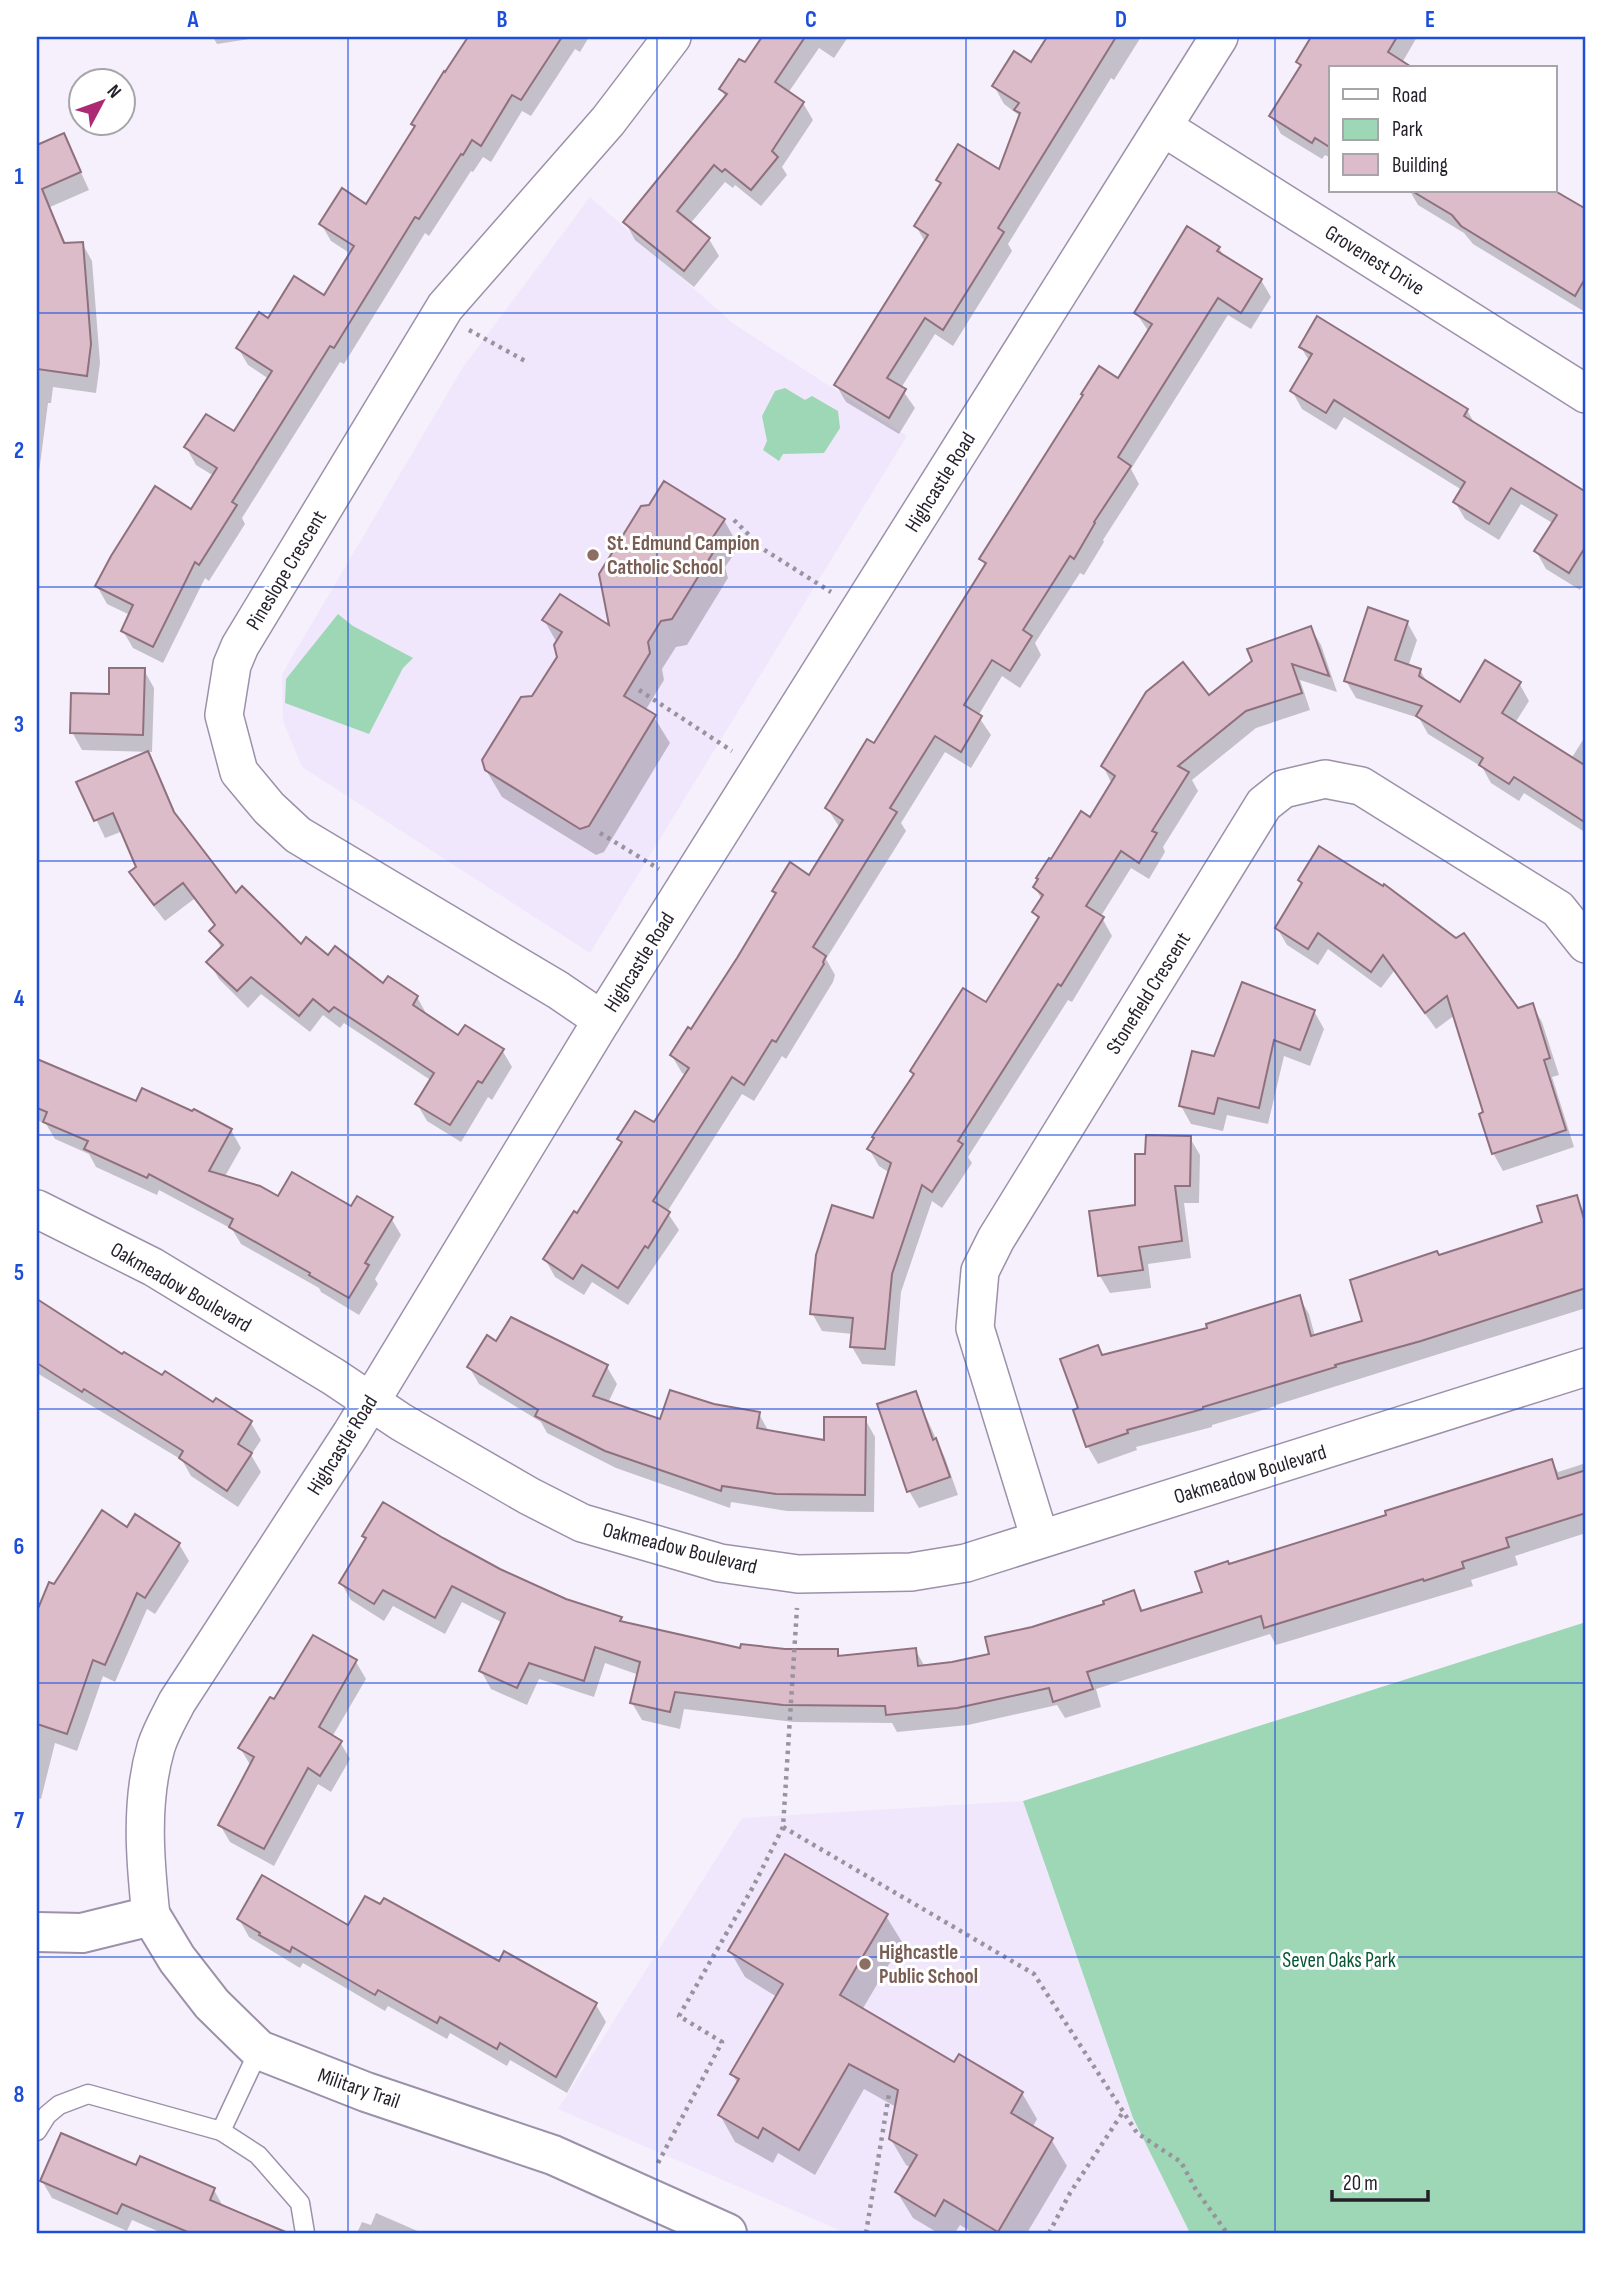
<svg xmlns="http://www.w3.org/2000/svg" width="1623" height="2270" viewBox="0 0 1623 2270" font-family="'Sofia Sans Condensed',sans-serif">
  <rect width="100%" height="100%" fill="#f6f0fc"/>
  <g fill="#f1e7fc">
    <polygon points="590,197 734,324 907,436 590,953 302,767 283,721 282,674 463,367"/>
    <polygon points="1023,1801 1133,2118 1190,2233 846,2233 558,2109 742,1818"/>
  </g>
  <g fill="#9ed7b5">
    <polygon points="785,388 805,400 812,396 838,411 840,428 824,453 783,454 779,461 763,450 767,441 762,416 775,391"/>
    <polygon points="338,614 353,626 413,658 403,668 369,734 285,703 286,679"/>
    <polygon points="1586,1622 1586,2233 1190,2233 1133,2118 1023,1801"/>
  </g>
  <g fill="#0003">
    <polygon points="213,37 256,37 256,38 217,44"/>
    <polygon points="470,37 497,37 514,48 521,37 589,37 580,52 575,49 531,116 522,111 491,162 483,157 473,172 471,171 429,236 425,233 344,364 340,362 242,518 245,524 209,581 205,578 163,663 133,648 123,631 130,615 107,604 97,586 191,511 214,476 196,465 186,447 234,434 269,379 248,365 238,348 268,320 324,297 351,254 331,241 321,224 367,206 416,128 413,124"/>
    <polygon points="764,37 848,37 834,58 819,48 788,93 803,103 813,120 782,167 787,175 761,206 735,185 733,188 725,182 690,224 709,239 719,256 694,287 635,240 625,222 726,98 721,89 745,65"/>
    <polygon points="1049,37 1141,37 1114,80 1111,78 1008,244 1012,251 953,346 935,334 901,388 915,408 899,434 846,402 836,385 925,242 916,226 942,185 938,180 1000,172 1020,116 1004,104 994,86 1031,64"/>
    <polygon points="1313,37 1417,37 1399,68 1331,68 1331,158 1325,155 1322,159 1281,134 1271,116 1301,68 1298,62"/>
    <polygon points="64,135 89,190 50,207 66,244 82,243 92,261 100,363 96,393 53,387 51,403 48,403 37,488 37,275 41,275 37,264 37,147"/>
    <polygon points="1410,191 1551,191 1586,213 1585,312 1473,244 1464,233 1418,205"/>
    <polygon points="1219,248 1225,258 1261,280 1271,297 1251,329 1228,315 1131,469 1139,484 1103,540 1104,542 1084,575 1080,573 1035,643 1041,655 1020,688 1002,676 978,716 991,735 971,768 945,752 901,823 906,831 826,959 835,975 833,982 786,1059 782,1056 754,1101 742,1094 667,1212 679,1230 628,1305 592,1282 584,1295 555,1277 545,1259 578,1215 623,1144 619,1139 654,1125 686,1075 682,1073 672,1056 692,1031 777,896 774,891 810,877 840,828 827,808 875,745 986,567 981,559 1118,380 1149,332 1136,313"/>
    <polygon points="1301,347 1467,410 1476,426 1586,495 1586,580 1580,590 1546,569 1536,551 1554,524 1521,504 1499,540 1465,519 1455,502 1462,490 1344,417 1336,430 1302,409 1292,391 1309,361"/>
    <polygon points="724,520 739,547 725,567 728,578 687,645 676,647 662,669 664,680 645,711 654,717 670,743 604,852 596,855 502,797 486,770 559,657 557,643 544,620 611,628"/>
    <polygon points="1407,622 1417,640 1408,667 1420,670 1428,684 1460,704 1519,683 1529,701 1515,723 1571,759 1586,735 1586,833 1524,793 1519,801 1491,783 1482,767 1428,734 1419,718 1356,698 1346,681"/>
    <polygon points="1311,628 1321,645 1337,692 1300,680 1310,710 1256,728 1192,780 1198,791 1163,847 1165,852 1149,879 1131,868 1101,916 1112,936 1072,1002 1068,1000 968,1157 972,1163 942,1208 932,1201 901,1292 895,1366 862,1364 852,1347 853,1334 822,1331 812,1313 874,1220 890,1173 879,1166 869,1149 914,1076 912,1072 986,1004 1039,921 1034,912 1042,900 1035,887 1052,861 1091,819 1112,784 1103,766"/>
    <polygon points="144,670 154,688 152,752 82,750 72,732 110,696"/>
    <polygon points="147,753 157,770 179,822 236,896 301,946 329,957 383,986 417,997 427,1015 459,1038 502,1050 512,1067 492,1100 488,1097 461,1142 427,1121 417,1104 432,1081 344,1023 340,1028 323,1015 310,1032 261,994 248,1008 219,979 209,962 222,949 212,931 216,927 194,899 165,921 141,890 131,873 138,867 123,831 105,838 79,783"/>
    <polygon points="1300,880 1517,1010 1532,1005 1542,1022 1559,1075 1552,1077 1574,1147 1503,1171 1493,1153 1486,1113 1455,1015 1436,1029 1394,971 1381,988 1328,949 1318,965 1287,945 1277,928 1303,886"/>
    <polygon points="1314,1011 1324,1029 1310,1066 1284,1056 1268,1124 1227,1115 1223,1131 1191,1124 1181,1106 1215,1058"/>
    <polygon points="37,1061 136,1103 231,1130 241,1148 224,1178 279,1199 352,1208 391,1218 401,1235 375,1279 378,1284 359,1315 321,1292 319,1288 241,1244 232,1229 159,1190 157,1195 96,1167 89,1154 55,1139 46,1124 37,1120"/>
    <polygon points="1190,1138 1200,1155 1199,1203 1184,1203 1191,1258 1148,1264 1151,1288 1110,1293 1100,1276 1137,1207 1147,1156"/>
    <polygon points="1576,1197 1586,1216 1586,1308 1276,1405 1276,1406 1212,1425 1212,1427 1136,1447 1137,1450 1098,1464 1088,1447 1075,1411 1080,1409 1103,1356 1209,1329 1299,1297 1309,1314 1315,1336 1364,1322 1438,1257 1544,1223"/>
    <polygon points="42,1305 123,1356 214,1404 216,1400 251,1423 261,1440 251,1455 261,1472 238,1507 191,1476 182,1460 37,1373 37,1312"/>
    <polygon points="497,1344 607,1367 617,1384 608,1403 661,1421 713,1406 759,1414 769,1432 825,1442 865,1419 875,1437 874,1512 787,1511 731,1502 730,1508 616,1468 547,1433 541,1422 479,1384 469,1367"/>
    <polygon points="915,1393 945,1458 958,1495 919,1508 909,1491"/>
    <polygon points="1551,1461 1558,1472 1586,1463 1586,1533 1515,1556 1518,1565 1471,1580 1473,1586 1276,1645 1270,1634 1096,1689 1101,1707 1065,1718 1057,1705 968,1725 897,1732 892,1723 794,1722 684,1709 680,1729 642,1720 632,1703 639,1675 605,1663 594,1697 539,1679 527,1705 491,1689 481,1671 503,1623 462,1602 445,1634 393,1606 384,1621 351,1600 341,1583 367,1540 365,1536 499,1570 565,1600 620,1618 623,1623 742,1651 837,1651 841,1657 915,1649 925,1667 991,1656 1032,1628 1106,1605 1133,1592 1144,1612 1204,1593 1228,1566 1389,1516"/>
    <polygon points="128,1529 179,1544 189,1561 155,1614 147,1609 115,1682 103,1676 77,1751 55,1743 41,1799 37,1798 37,1615 50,1585 55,1587"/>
    <polygon points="356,1662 366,1679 332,1737 340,1742 350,1759 331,1792 318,1784 274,1866 230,1842 220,1825 251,1766 240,1748 275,1702"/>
    <polygon points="886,1916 902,1942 862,2010 955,2064 1022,2093 1037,2119 1032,2128 1051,2139 1067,2166 1027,2233 973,2233 960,2225 955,2233 938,2233 913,2218 897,2192 911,2168 906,2165 890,2138 896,2107 864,2089 815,2175 778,2153 773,2163 735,2142 720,2115 738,2084 732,2074 777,1997 745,1977 730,1951"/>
    <polygon points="239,1919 349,1927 499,1963 596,2005 606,2022 567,2093 510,2060 507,2066 450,2033 447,2039 388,2006 385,2011 303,1963 300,1968 249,1937"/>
    <polygon points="136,2167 214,2190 224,2208 282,2233 162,2233 132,2220 127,2231 52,2198 42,2181"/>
    <polygon points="376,2213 422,2233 357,2233 362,2222 371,2225"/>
  </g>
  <g fill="#ddbcca" stroke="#8f717e" stroke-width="2">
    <polygon points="468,37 562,37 521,100 512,95 481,146 472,140 463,155 461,154 419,219 415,217 334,348 330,346 232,502 237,505 199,565 195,562 153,647 121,631 133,605 95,586 111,556 155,486 191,509 217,468 184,447 206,414 234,431 272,371 236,348 259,312 268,318 294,276 324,295 354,246 319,224 342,188 366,204 415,126 411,124 444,71 445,72"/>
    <polygon points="762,37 805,37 775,82 804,102 772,151 778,157 751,190 725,169 722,172 714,165 677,211 710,238 684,271 623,222 727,94 719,89 739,59 745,62"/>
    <polygon points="1047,37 1116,37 998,228 1004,232 943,330 925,318 887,378 906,389 889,418 834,385 928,235 914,226 941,183 936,180 958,144 999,169 1020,113 1014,110 1019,103 992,86 1014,51 1031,62"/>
    <polygon points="1311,37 1397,37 1388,52 1413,68 1331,68 1331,148 1315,138 1312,143 1269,116 1301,65 1296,62"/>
    <polygon points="64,133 81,172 42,189 64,243 83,242 91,344 87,376 37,369 37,145"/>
    <polygon points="1412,191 1555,191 1586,209 1586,277 1575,296 1461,226 1452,215"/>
    <polygon points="1187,226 1220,247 1217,251 1262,279 1241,313 1218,298 1118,457 1131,466 1094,522 1095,523 1074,559 1070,556 1023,630 1032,636 1010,671 992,660 964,705 982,716 961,752 935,736 890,808 897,812 813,947 826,956 823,962 824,964 776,1042 772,1040 744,1085 732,1077 653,1201 670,1212 648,1248 645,1246 618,1288 582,1265 573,1279 543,1259 574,1211 577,1213 622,1142 617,1139 635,1111 654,1122 689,1068 670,1055 688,1027 691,1029 737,958 776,893 772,891 790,862 809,875 843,820 825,808 867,739 874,743 986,563 979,559 1083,395 1081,394 1099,366 1118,378 1152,324 1134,313"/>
    <polygon points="1317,316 1468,409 1464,416 1586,492 1586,546 1569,573 1534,551 1557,515 1511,488 1489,524 1453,502 1465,482 1334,400 1326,413 1290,391 1312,354 1299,347"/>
    <polygon points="664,481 725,519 711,540 714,551 672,619 661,621 648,642 650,653 624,696 656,715 589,826 580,829 485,770 482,760 521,697 532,696 557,657 554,645 562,632 542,620 560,594 609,625 599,574 641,506 649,505"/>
    <polygon points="1368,607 1408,621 1395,660 1421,669 1419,676 1460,702 1485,660 1521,682 1502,713 1586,766 1586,823 1514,777 1509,784 1479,765 1483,758 1416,716 1422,706 1344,681"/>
    <polygon points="1311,626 1329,676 1292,664 1302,693 1246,711 1178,766 1189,772 1152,831 1157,833 1139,863 1121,851 1086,906 1104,917 1061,986 1058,984 958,1141 963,1144 932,1192 922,1185 892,1274 885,1349 850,1347 853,1318 810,1314 816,1255 832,1205 873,1218 891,1163 867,1149 874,1138 872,1137 914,1074 910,1071 963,988 986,1002 1039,917 1032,912 1043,895 1033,887 1038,879 1036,878 1049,858 1051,859 1081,811 1090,817 1115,776 1101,766 1146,692 1183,662 1209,695 1252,661 1247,649"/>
    <polygon points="109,668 145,668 143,735 70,733 71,693 109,694"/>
    <polygon points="148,751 174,812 236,893 242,886 301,944 306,937 328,955 335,946 383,983 388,976 418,996 413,1005 458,1035 465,1025 504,1049 482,1083 478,1081 450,1125 415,1104 434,1073 334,1007 329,1012 313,999 299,1016 251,977 237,991 206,962 223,945 209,931 215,925 183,883 154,905 129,872 136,867 113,813 94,821 76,782"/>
    <polygon points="1319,846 1383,886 1384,884 1456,938 1464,933 1518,1008 1533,1003 1550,1058 1544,1060 1566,1130 1492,1154 1479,1114 1483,1112 1447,996 1425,1013 1383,955 1371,972 1318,933 1308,949 1275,928 1302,883 1298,880"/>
    <polygon points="1242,982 1315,1010 1300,1050 1274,1040 1259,1108 1218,1098 1214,1114 1179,1106 1192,1051 1214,1056"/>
    <polygon points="37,1059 136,1101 142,1088 192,1111 194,1109 232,1129 209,1171 260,1186 278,1196 292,1172 351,1206 357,1196 393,1217 365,1263 369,1265 349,1298 309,1275 310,1273 229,1227 233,1219 149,1174 147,1178 84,1149 88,1141 43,1122 47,1112 37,1108"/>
    <polygon points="1146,1135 1191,1136 1190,1186 1175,1186 1182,1241 1139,1247 1143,1270 1098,1276 1089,1211 1135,1205 1135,1154 1145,1154"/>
    <polygon points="1577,1195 1586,1226 1586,1288 1421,1341 1335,1365 1336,1367 1203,1407 1203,1409 1127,1430 1128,1433 1086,1447 1073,1410 1078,1408 1060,1359 1098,1345 1102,1355 1207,1328 1206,1324 1300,1295 1311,1336 1362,1321 1350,1280 1437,1251 1439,1255 1542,1222 1537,1206"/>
    <polygon points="37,1299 122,1354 124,1352 162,1375 165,1371 213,1402 216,1398 252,1421 238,1444 252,1453 227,1491 179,1458 183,1451 84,1389 82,1392 37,1363"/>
    <polygon points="511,1317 608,1365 593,1396 660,1419 670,1390 714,1404 760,1412 757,1428 824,1440 824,1417 866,1417 865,1495 776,1494 722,1486 721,1491 605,1451 535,1416 538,1410 467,1367 487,1335 496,1341"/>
    <polygon points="916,1391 933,1440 936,1438 950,1477 907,1492 877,1404"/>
    <polygon points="1552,1459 1558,1479 1586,1470 1586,1513 1506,1538 1509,1547 1462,1562 1464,1568 1424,1581 1423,1579 1264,1628 1261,1616 1087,1672 1093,1689 1053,1702 1049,1688 957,1708 886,1715 885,1706 783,1705 675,1692 670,1712 630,1703 640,1662 595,1647 584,1681 529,1663 517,1688 479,1671 505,1613 452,1586 435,1618 383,1590 374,1604 339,1583 366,1538 362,1536 383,1502 443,1538 500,1569 566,1599 622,1617 620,1621 740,1648 741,1644 785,1649 838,1649 838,1656 916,1648 918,1666 952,1662 989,1654 985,1637 1032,1627 1104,1604 1103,1601 1134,1590 1141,1611 1202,1592 1195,1572 1228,1561 1229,1564 1386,1515 1385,1511"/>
    <polygon points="102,1510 127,1527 135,1514 180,1543 145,1598 137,1593 105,1665 93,1660 67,1734 37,1724 37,1611 49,1582 54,1584"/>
    <polygon points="313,1635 357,1660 319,1727 342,1741 320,1776 308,1768 264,1849 218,1825 254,1757 238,1748 270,1697 274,1699"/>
    <polygon points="785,1854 888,1914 840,1995 954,2062 959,2054 1023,2092 1011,2113 1053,2138 998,2232 944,2200 935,2216 895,2192 917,2155 889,2139 898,2090 849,2064 799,2150 763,2128 758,2138 718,2115 739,2079 730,2074 783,1984 728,1951"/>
    <polygon points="262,1875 348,1925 365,1896 380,1904 384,1898 499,1961 504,1951 597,2003 556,2077 500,2043 497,2049 440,2017 437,2023 378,1990 375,1995 292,1947 290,1952 259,1935 260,1933 237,1919"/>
    <polygon points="61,2133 136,2165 140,2156 215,2188 210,2200 288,2233 190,2233 122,2204 117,2214 40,2181"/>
  </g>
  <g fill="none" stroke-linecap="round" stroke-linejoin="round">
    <defs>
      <g id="service">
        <polyline points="37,2131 47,2115 59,2105 88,2094 221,2131 258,2155 300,2203 305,2233"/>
        <polyline points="221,2131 259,2050"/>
      </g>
      <g id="minor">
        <polyline points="1163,127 1586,394"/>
        <polyline points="602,1020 558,990 298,835 269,808 239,772 224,715 232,665 240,646 445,307 608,121 672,37"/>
        <polyline points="37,1209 153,1267 334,1377 401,1422 529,1496 582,1523 720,1563 798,1574 911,1572 966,1563 1586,1367"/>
        <polyline points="1040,1539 975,1328 980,1271 996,1239 1264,804 1283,789 1325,779 1361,786 1558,909 1586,944"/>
        <path d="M 151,1916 C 145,1860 140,1802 156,1747 C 161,1731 170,1716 177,1702 L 351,1434 L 602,1020 L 1219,37"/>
      </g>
      <polyline id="tertiary" points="37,1932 82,1933 151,1916 177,1959 212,2004 259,2050 366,2092 553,2155 727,2233"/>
    </defs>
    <use href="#service" stroke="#9d90aa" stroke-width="21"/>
    <use href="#minor" stroke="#9d90aa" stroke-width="40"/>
    <use href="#tertiary" stroke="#9d90aa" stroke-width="42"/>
    <g stroke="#99939e" stroke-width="4.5" stroke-dasharray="3.5 5" stroke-linecap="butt">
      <polyline points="469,330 527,362"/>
      <polyline points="734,520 763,549 831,592"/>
      <polyline points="639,690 732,751"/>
      <polyline points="600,833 659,869"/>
      <polyline points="783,1827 1034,1974 1137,2133 1181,2162 1196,2190 1227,2233"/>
      <polyline points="658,2163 722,2042 679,2016 753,1887 783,1827 797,1608"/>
      <polyline points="866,2233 889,2094"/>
      <polyline points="1049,2233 1070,2193 1123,2112"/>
    </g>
    <use href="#service" stroke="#fff" stroke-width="18"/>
    <use href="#minor" stroke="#fff" stroke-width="37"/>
    <use href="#tertiary" stroke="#fff" stroke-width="38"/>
  </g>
  <path fill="none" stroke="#1d4ed8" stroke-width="2" stroke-opacity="0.55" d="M 348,37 L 348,2233M 657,37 L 657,2233M 966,37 L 966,2233M 1275,37 L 1275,2233M 37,313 L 1586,313M 37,587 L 1586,587M 37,861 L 1586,861M 37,1135 L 1586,1135M 37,1409 L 1586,1409M 37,1683 L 1586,1683M 37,1957 L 1586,1957"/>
  <g fill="#8d6e63" stroke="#fff" stroke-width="2.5">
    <circle cx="593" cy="555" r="7"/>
    <circle cx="865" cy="1964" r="7"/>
  </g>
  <g text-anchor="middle" stroke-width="6" stroke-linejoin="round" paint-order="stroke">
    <g font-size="21" fill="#241f29" stroke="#fff">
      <text transform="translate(1375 260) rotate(32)" y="7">Grovenest Drive</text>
      <text transform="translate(940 482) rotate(-58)" y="7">Highcastle Road</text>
      <text transform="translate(286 570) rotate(-59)" y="7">Pineslope Crescent</text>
      <text transform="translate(639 962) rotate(-58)" y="7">Highcastle Road</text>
      <text transform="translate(1148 993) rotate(-58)" y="7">Stonefield Crescent</text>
      <text transform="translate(181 1287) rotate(30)" y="7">Oakmeadow Boulevard</text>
      <text transform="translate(342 1445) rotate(-58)" y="7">Highcastle Road</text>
      <text transform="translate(1250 1474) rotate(-17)" y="7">Oakmeadow Boulevard</text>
      <text transform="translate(680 1548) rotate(14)" y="7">Oakmeadow Boulevard</text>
      <text transform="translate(359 2088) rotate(19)" y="7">Military Trail</text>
    </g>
    <g font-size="21" font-weight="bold" fill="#785e54" stroke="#fff" text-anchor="start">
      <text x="607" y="550">St. Edmund Campion<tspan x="607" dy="24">Catholic School</tspan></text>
      <text x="879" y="1959">Highcastle<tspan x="879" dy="24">Public School</tspan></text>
    </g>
    <g font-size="21" fill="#095735" stroke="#fff">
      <text x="1339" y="1967">Seven Oaks Park</text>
    </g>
  </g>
  <rect width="1623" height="2270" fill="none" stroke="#ffffff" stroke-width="77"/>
  <rect x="1329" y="66" width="228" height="126" fill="#ffffff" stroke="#a7a5a9" stroke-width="2"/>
  <rect x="1343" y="89" width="35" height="10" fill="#ffffff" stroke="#a7a5a9" stroke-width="2"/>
  <text x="1392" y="102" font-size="21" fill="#241f29">Road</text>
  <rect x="1343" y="119" width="35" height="21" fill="#9ed7b5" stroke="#a7a5a9" stroke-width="2"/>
  <text x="1392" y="136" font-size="21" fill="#241f29">Park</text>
  <rect x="1343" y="154" width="35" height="21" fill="#ddbcca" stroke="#a7a5a9" stroke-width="2"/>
  <text x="1392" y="172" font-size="21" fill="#241f29">Building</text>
  <g transform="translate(102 102) rotate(49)"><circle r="33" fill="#ffffff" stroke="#a7a5a9" stroke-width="2"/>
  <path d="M0-5L12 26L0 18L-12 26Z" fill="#ad2973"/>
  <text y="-10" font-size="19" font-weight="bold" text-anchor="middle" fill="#241f29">N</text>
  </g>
  <path d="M1332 2190v10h96v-10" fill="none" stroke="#241f29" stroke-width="3.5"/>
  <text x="1343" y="2190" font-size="21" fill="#241f29" stroke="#ffffff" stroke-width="5" paint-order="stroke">20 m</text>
  <rect x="38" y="38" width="1546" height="2194" fill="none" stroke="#1d4ed8" stroke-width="2.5"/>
  <g font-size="23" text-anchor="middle" font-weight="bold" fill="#1d4ed8">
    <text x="193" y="27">A</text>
    <text x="502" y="27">B</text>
    <text x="811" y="27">C</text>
    <text x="1121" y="27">D</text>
    <text x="1430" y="27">E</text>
    <text x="19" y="184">1</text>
    <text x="19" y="458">2</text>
    <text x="19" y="732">3</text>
    <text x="19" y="1006">4</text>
    <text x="19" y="1280">5</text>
    <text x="19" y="1554">6</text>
    <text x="19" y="1828">7</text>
    <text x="19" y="2102">8</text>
  </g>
</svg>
